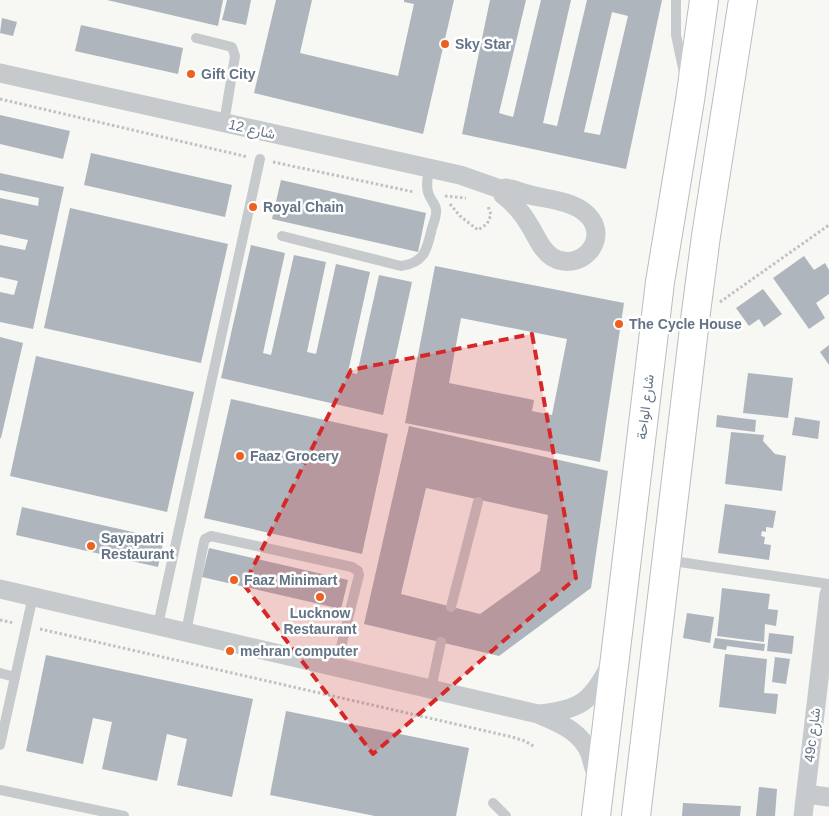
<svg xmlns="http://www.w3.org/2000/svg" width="829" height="816" viewBox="0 0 829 816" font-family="Helvetica,Vazirmatn,sans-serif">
  <rect width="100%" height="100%" fill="#f7f7f3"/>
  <g fill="#aeb5bc" fill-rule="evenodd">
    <polygon points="107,0 223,0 218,26"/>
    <polygon points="227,0 251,0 246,25 222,20"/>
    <polygon points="276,0 312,0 300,53 398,76 414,4 404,2 404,0 454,0 423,134 254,93"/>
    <path d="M 490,0 L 526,0 L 499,113 L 513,117 L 541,0 L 571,0 L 543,123 L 557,126 L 587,0 L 662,0 L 626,169 L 462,134 ZM 612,12 L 628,16 L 600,135 L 584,132 Z"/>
    <polygon points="2,18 17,22 13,36 0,33"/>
    <polygon points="81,25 183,48 178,74 75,51"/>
    <polygon points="0,115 70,131 63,159 0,144"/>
    <polygon points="91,153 232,185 225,217 84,185"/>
    <polygon points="0,173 64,187 33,329 0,322 0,292 14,295 18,281 0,277 0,245 25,250 28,240 0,234 0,198 38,206 39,198 0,190"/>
    <polygon points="281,180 426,213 418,252 272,219"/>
    <polygon points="70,208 228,244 201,363 44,328"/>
    <polygon points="251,245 285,253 263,353 271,355 294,255 326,262 307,352 316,354 336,264 370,272 348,372 357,374 379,275 412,282 383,415 221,378"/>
    <polygon points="804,256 814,270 825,263 829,270 829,294 816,303 825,318 809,329 773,278"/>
    <path d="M 435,266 L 624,303 L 600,462 L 405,423 ZM 461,318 L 567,339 L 552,415 L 532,411 L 534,400 L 449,383 Z"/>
    <polygon points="763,289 782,314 764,327 759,319 749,326 736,308"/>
    <polygon points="0,337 23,343 1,438 0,438"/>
    <polygon points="829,345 829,365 820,352"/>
    <polygon points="36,356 194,392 167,512 10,476"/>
    <polygon points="748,373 793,378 788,418 743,413"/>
    <polygon points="231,399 388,434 362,554 204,518"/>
    <polygon points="717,415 756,420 755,432 716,427"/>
    <polygon points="795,417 820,421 818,439 792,435"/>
    <path d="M 409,426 L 608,471 L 591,588 L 499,656 L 364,624 ZM 426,488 L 548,515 L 540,571 L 480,614 L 401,594 Z"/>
    <polygon points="731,432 764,435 763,441 775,454 786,456 782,491 725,484"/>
    <polygon points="725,504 776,511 773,528 766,527 766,532 762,531 761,536 765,537 764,544 771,545 769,560 718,553"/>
    <polygon points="22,507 164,539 158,567 16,535"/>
    <polygon points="209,548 348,580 341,609 202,577"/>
    <polygon points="722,588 770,594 768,609 778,610 776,626 765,624 764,642 717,636"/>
    <polygon points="687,613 714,617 710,643 683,638"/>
    <polygon points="769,633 794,636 792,654 767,651"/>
    <polygon points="715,638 765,644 764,651 727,646 726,650 713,648"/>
    <polygon points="725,654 767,659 764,693 778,694 776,714 719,707"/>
    <polygon points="46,655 253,699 232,797 177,785 187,739 167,734 157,781 102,769 112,722 93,718 83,764 26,751"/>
    <polygon points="775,657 790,659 786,684 772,682"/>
    <polygon points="286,711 469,748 456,816 375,816 270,795"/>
    <polygon points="759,787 777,789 775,816 756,816"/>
    <polygon points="683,803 741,806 740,816 682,816"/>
  </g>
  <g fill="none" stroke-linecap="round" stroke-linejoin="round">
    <defs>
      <g id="secondary">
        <polyline points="596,816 660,282 690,100 704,0"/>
        <polyline points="636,816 695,320 706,236 743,0"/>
      </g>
    </defs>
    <use href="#secondary" stroke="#b8bdc2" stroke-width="30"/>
    <g stroke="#c0c1c4" stroke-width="3" stroke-dasharray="2.5 2.5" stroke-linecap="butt">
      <polyline points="0,99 248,157"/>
      <polyline points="273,162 414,192"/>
      <polyline points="445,196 466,198"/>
      <polyline points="450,204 460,216 478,230 487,224 491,215 488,206"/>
      <polyline points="720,302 829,225"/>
      <polyline points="0,620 14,623"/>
      <polyline points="40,629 512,737 525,741 535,747"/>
    </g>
    <g stroke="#c6cacd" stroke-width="10">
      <polyline points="676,0 676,35 684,73"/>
      <polyline points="196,38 232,47 235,56 224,123"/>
      <path d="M 282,236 L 401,266 C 425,263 427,249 432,228 C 434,222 437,215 436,209 C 435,204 431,200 429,195 C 425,187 428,178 429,169"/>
      <polyline points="666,560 829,584"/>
      <polyline points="451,607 478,502"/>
      <polyline points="158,625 260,159"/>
      <polyline points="186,632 204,542 205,539 211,536 352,567 358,571 359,575 336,667"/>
      <polyline points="0,673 15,677"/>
      <polyline points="431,689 441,642"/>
      <polyline points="0,745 33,596"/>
      <polyline points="0,790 124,816"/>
      <polyline points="493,803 506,816"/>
    </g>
    <g stroke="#c6cacd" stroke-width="19">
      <polyline points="0,73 460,175 503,190"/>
      <path d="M 505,188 C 513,189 520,192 527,194 C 547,200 578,200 591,219 C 608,243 578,273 552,257 C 541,249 537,238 530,226 C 523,214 514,203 503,195 L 503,190 Z"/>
      <path d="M 0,589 L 538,714 C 559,723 581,731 590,754 C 592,761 594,769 597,777"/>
      <path d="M 540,714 C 579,710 591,702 609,667"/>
      <polyline points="806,794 829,797"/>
      <polyline points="803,816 829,594"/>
    </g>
    <use href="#secondary" stroke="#fff" stroke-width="28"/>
  </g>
  <path fill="#d62828" fill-opacity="0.2" stroke="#d62828" stroke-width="4" stroke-dasharray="10 6" stroke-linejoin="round" d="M 532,334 L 576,578 L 373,754 L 244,585 L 351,370 Z"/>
  <g fill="#ec611e" stroke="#fff" stroke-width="2">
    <circle cx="445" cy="44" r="5"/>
    <circle cx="191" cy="74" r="5"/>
    <circle cx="253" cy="207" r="5"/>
    <circle cx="619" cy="324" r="5"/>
    <circle cx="240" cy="456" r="5"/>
    <circle cx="91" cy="546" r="5"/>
    <circle cx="234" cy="580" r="5"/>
    <circle cx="320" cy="597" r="5"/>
    <circle cx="230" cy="651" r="5"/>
  </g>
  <g text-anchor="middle" stroke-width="5" stroke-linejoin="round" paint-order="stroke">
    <g font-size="14" font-weight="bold" fill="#647486" stroke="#fff" text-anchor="start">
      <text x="455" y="49">Sky Star</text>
      <text x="201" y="79">Gift City</text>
      <text x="263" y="212">Royal Chain</text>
      <text x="629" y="329">The Cycle House</text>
      <text x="250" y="461">Faaz Grocery</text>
      <text x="101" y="543">Sayapatri<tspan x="101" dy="16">Restaurant</tspan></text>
      <text x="244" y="585">Faaz Minimart</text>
      <text x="320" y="618" text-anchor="middle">Lucknow<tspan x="320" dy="16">Restaurant</tspan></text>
      <text x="240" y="656">mehran computer</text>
    </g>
    <g font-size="14" fill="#647486" stroke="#fff">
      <text transform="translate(252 129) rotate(13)" y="5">شارع 12</text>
      <text transform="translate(645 407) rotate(-83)" y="5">شارع الواحة</text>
      <text transform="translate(812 735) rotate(-83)" y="5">49c شارع</text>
    </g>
  </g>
</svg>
